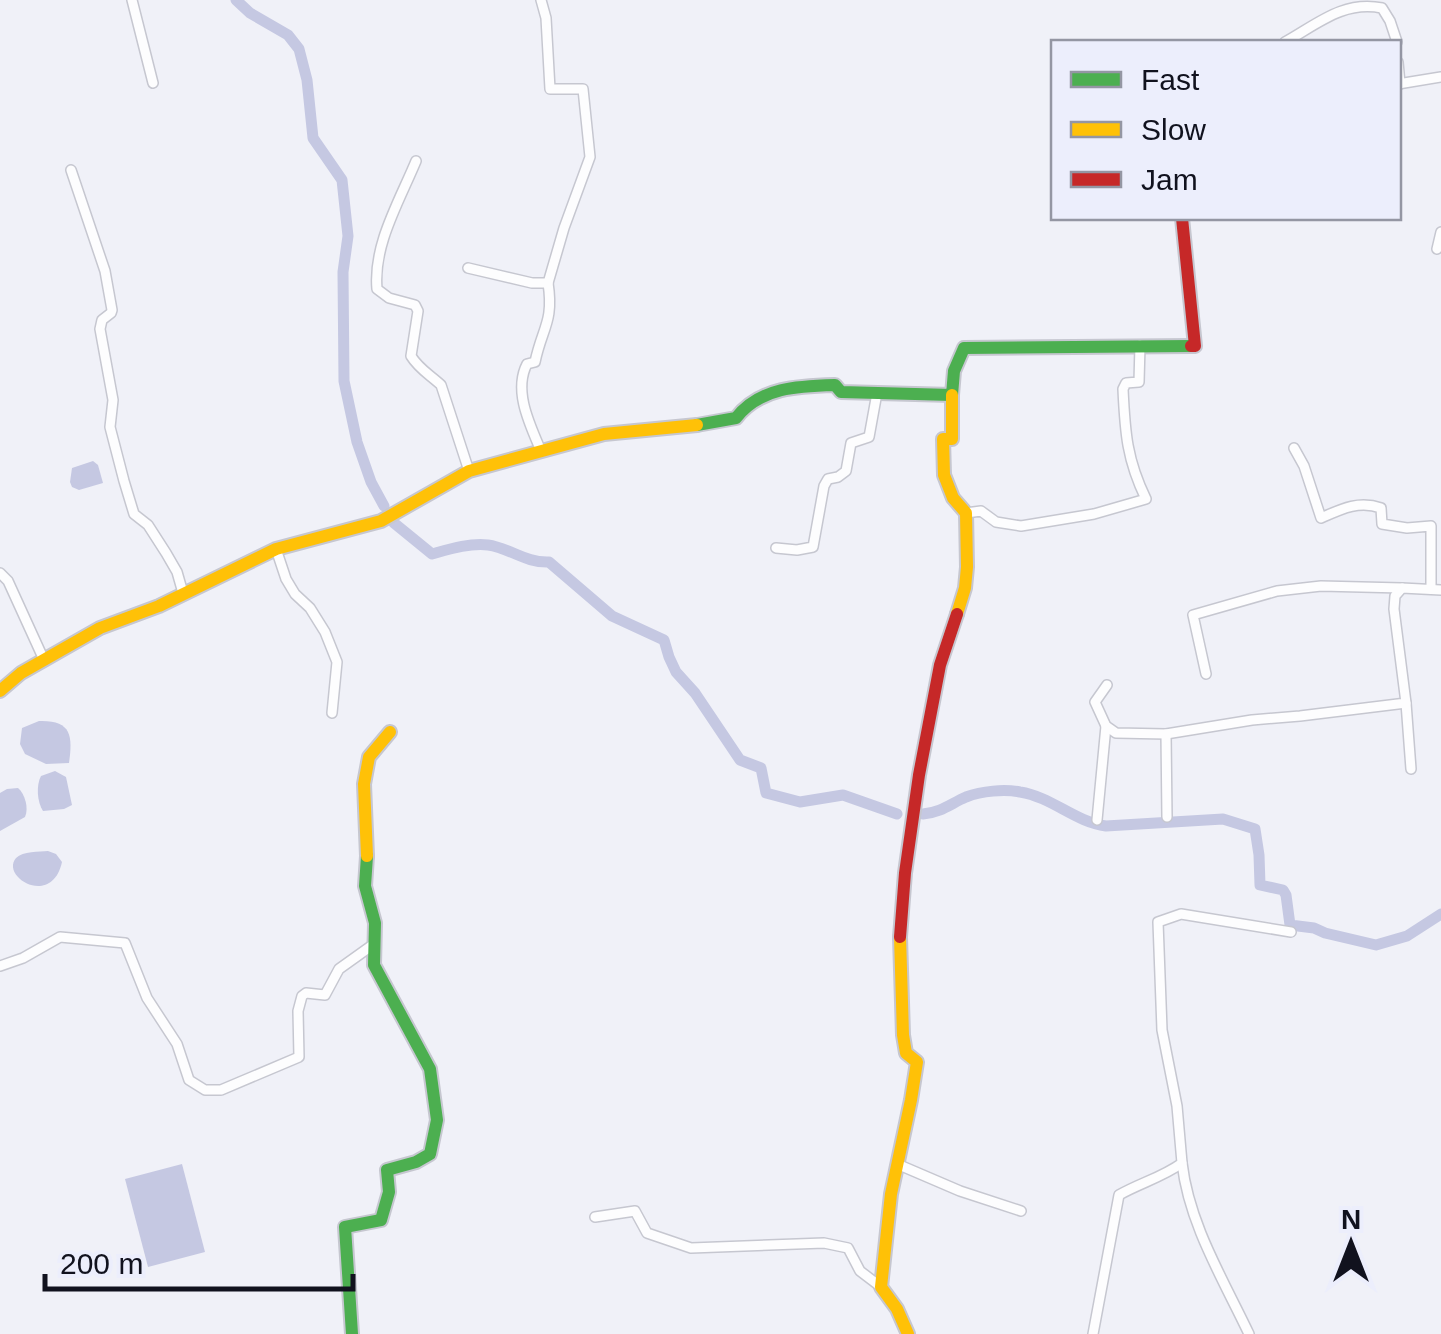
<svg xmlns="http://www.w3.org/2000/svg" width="1441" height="1334" viewBox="0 0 1441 1334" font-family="Helvetica,sans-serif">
  <rect width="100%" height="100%" fill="#f0f1f8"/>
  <g fill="#c5c8e2">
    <polygon points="93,461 98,465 103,483 79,490 72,487 70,482 72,468"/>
    <path d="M 39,721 C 71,720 73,735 69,763 L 46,764 L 25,754 L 20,744 L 22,728 Z"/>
    <path d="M 55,771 L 66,777 L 72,805 L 64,809 L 43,811 C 37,802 36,785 41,776 Z"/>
    <path d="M 18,788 C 25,794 29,808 25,817 L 0,831 L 0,793 L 7,789 Z"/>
    <path d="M 48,851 L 56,854 L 62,862 C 52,908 0,877 16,858 C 23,851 39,852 48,851 Z"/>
    <polygon points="182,1164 205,1252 148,1267 125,1179"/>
  </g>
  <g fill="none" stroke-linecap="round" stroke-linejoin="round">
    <g stroke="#c5c8e2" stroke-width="11">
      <polyline points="236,0 250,13 288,35 299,49 307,80 313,138 342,180 348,236 343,272 344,381 357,442 371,482 384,506"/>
      <path d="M 394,523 L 432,554 C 450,549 469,543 488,545 C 510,548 525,563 549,562 L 612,616 L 664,640 L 669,657 L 676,672 L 695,693 L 740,760 L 761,768 L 766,793 L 800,802 L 843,795 L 897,814"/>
      <path d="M 923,814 C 942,812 950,804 966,797 C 982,791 1004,789 1020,792 C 1052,797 1075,822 1106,826 L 1223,819 L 1255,829 L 1259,855 L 1260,885 L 1283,890 L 1286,895 L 1290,925 L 1314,928 L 1325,933 L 1376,945 L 1407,936 L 1441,914"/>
    </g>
    <defs>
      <g id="street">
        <polyline points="132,0 153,83"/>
        <path d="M 1285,42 C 1316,25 1343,0 1382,8 L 1390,21 L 1397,42"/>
        <polyline points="1398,62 1400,84"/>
        <polyline points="1398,84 1441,77"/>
        <path d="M 416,161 C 399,202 373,245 377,289 L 389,298 L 415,305 L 418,311 L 411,356 C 419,369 429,374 441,385 L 469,471"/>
        <polyline points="71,170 105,271 112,310 111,313 102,320 100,329 113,400 110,427 124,481 134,514 148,525 166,553 177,572 183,593"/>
        <polyline points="1437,249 1441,232"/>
        <polyline points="468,268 532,283 548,283 564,228 590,157 583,89 550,89 546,18 541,0"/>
        <path d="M 1294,448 L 1304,466 L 1321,518 C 1341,509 1359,500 1381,508 L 1382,524 L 1407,528 L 1431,526 L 1431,589"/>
        <path d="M 541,451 C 530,425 513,391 527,364 L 535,362 C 542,328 554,322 548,283"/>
        <path d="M 966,513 L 981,511 L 996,522 L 1021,526 L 1094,514 L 1146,499 C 1127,460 1125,433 1123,389 L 1126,383 L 1139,382 L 1140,345"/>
        <polyline points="776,548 797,550 813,547 824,486 828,479 838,477 846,471 851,443 869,437 877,393"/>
        <polyline points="276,549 286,579 295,594 310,608 325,632 337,662 332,713"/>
        <polyline points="0,573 8,581 44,660"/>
        <polyline points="1206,674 1193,615 1277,591 1321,586 1402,588"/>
        <polyline points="1107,685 1095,702 1106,726 1116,733 1166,734 1252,720 1300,716 1406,703 1394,609 1395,596 1402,588 1441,590"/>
        <polyline points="1406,703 1411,769"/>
        <polyline points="1166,734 1167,817"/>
        <polyline points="1097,820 1106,726"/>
        <polyline points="0,966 23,958 60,937 125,943 147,998 177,1044 189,1080 205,1090 221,1090 299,1057 298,1011 302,996 306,993 325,995 339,969 374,944"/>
        <path d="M 1182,1163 C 1189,1224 1223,1279 1249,1334"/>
        <polyline points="897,1164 960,1191 1021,1211"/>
        <polyline points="595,1217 635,1211 647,1233 691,1248 824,1243 848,1248 860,1271 881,1287"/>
        <path d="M 1093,1334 L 1119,1195 C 1140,1183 1163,1177 1182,1163 L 1177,1106 L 1162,1030 L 1158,922 L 1181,914 L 1291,932"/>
      </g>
      <g id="fast">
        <path d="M 697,425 L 736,418 C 760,387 799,386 835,385 L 841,392 L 952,395 L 954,371 L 964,348 L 1191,346"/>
        <polyline points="352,1334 345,1227 381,1220 389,1192 387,1170 416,1162 430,1154 437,1120 430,1069 374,965 375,923 365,886 367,856"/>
      </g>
      <g id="slow">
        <polyline points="952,395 952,439 943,439 944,475 953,498 966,513 967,567 965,588 957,614"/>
        <polyline points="0,691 21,673 100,628 159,606 276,549 381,521 469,471 604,434 697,425"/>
        <polyline points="367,856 364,784 369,757 390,732"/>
        <polyline points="900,937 903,1035 906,1053 917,1062 911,1100 891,1194 881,1287 897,1309 908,1334"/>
      </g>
      <g id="jam">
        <polyline points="1182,218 1195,346 1191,346"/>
        <polyline points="900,937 905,873 919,775 940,665 957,614"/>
      </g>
    </defs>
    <use href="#street" stroke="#c6c7d0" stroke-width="12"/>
    <use href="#fast" stroke="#c6c7d0" stroke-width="16"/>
    <use href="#slow" stroke="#c6c7d0" stroke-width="16"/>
    <use href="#jam" stroke="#c6c7d0" stroke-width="16"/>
    <use href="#street" stroke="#fdfdfe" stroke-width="9"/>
    <use href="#fast" stroke="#4caf50" stroke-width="12"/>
    <use href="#slow" stroke="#ffc107" stroke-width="12"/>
    <use href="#jam" stroke="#c62828" stroke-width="12"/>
  </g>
  <rect x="1051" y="40" width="350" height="180" fill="#eceefc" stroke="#9496a3" stroke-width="2.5"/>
  <rect x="1071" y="72" width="50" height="15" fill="#4caf50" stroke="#9496a3" stroke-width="2.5"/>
  <text x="1141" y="90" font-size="30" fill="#11121e">Fast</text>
  <rect x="1071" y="122" width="50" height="15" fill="#ffc107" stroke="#9496a3" stroke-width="2.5"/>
  <text x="1141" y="140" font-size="30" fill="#11121e">Slow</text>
  <rect x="1071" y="172" width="50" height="15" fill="#c62828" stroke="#9496a3" stroke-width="2.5"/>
  <text x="1141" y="190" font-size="30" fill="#11121e">Jam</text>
  <g transform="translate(1351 1244)" stroke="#eceefc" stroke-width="8" paint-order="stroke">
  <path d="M0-8L18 38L0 25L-18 38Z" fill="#11121e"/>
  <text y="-15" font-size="28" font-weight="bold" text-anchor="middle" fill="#11121e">N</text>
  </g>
  <path d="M45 1274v15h308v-15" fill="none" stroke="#11121e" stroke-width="5"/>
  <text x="60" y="1274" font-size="30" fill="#11121e" stroke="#eceefc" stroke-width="8" paint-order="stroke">200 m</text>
</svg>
